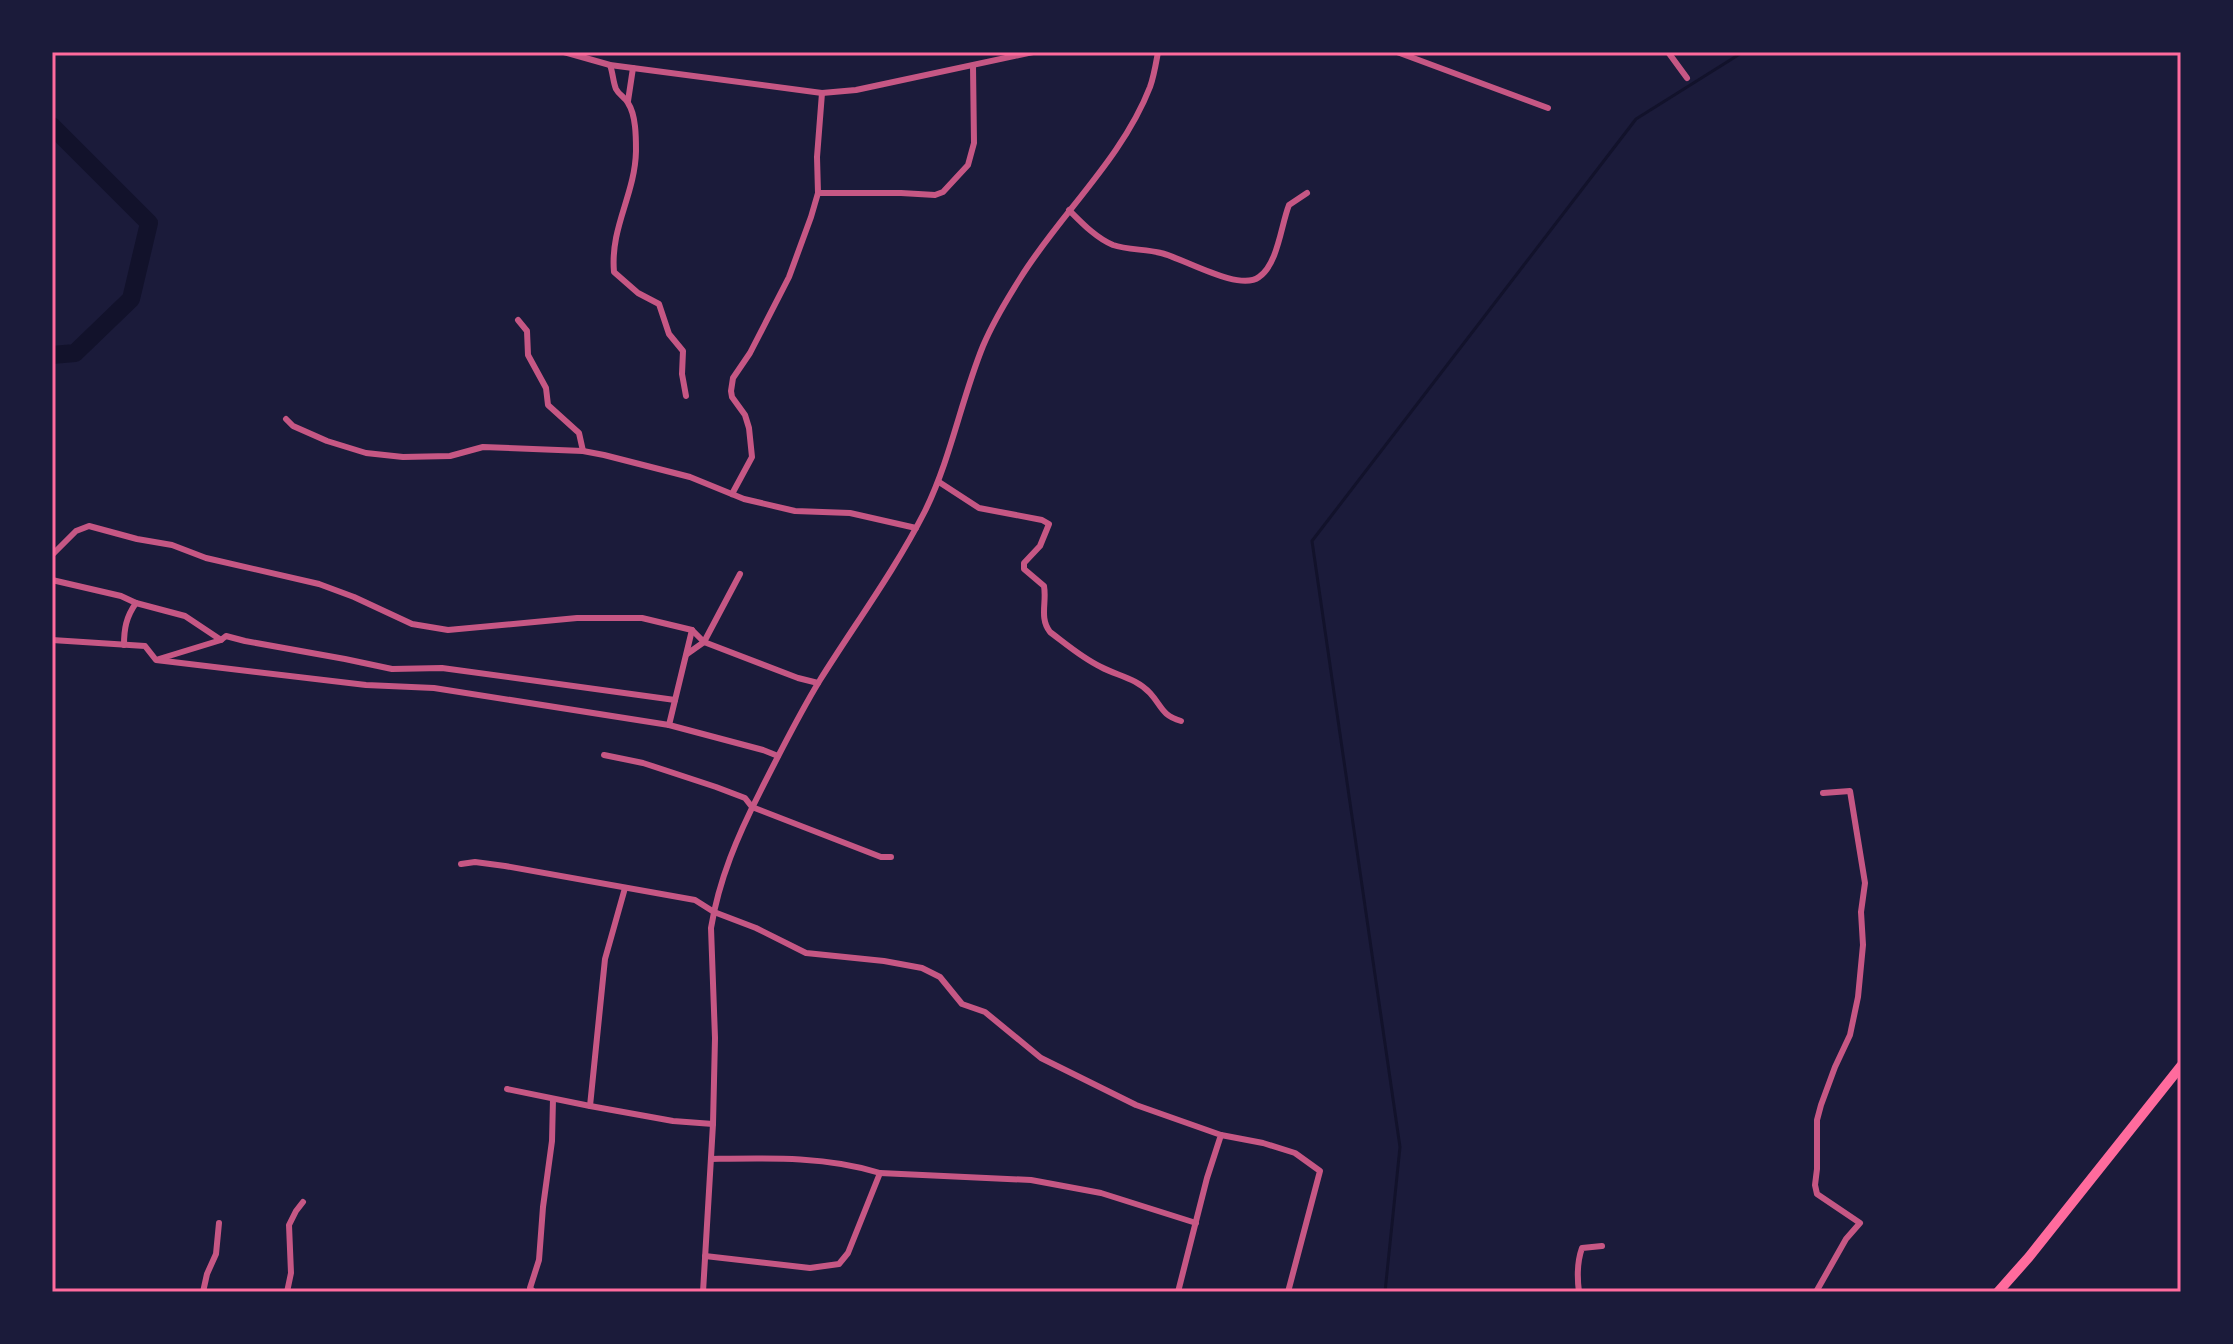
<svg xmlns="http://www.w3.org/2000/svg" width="2233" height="1344" viewBox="0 0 2233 1344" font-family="'Sofia Sans Condensed',sans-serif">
  <rect width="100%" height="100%" fill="#1b1b3a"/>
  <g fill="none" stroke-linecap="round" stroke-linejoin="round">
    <polyline stroke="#12122b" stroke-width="3" points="1385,1292 1400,1147 1312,541 1636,119 1743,52"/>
    <polyline stroke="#12122b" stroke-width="18" points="52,126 149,223 131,299 75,353 52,355"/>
    <g stroke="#c65784" stroke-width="6">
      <polyline points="564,52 610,65 822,93 856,90 1033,52"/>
      <polyline points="1397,52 1548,108"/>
      <polyline points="1668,52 1687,78"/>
      <path d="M 610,65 C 613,73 613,82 616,89 C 619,95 625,97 628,103 C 636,115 636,137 636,151 C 635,195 610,227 614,272 L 638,293 L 659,304 L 669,334 L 683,351 L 682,374 L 686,396"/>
      <polyline points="628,101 633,68"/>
      <polyline points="818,193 901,193 935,195 943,192 968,165 974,143 973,66"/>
      <path d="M 1069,210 C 1082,223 1096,238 1113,245 C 1127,250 1146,249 1161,253 C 1183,258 1239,292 1259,277 C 1278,264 1281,225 1289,205 L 1307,193"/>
      <polyline points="518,320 527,331 528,355 546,388 548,405 579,433 583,451"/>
      <polyline points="286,419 293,426 327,441 366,453 403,457 450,456 483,447 583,451 604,455 690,477 744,499 795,511 850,513 916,528"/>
      <path d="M 939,482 L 979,508 L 1042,520 L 1049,524 L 1040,546 L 1024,563 L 1024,569 L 1044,586 C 1047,602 1039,618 1050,632 C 1066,644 1082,658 1101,667 C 1118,676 1136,678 1150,693 C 1162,706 1161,715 1181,721"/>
      <polyline points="732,494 752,457 749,428 745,415 732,397 731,391 733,378 750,353 789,277 811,217 818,193 817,157 822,93"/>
      <polyline points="52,555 76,531 89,526 137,539 172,545 206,558 319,584 354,597 412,624 448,630 577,618 642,618 692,630 704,642 798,678 818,683"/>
      <polyline points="52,580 121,596 136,603 185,616 221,640 226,636 245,641 345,659 392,669 442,668 675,700"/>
      <polyline points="52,640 145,646 156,660 366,685 434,688 669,725 763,750 778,756"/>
      <path d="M 124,645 C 124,629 126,617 136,603"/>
      <polyline points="687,654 704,642 740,574"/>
      <polyline points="159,659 221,640"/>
      <polyline points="669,725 692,630"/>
      <polyline points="604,755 643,763 716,787 745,798 752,807 881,857 891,857"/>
      <polyline points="461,864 475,862 505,866 695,900 714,912 756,928 806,953 884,961 922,968 940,977 962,1004 985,1012 1041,1058 1136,1105 1221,1135 1207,1178 1178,1292"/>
      <polyline points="625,888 605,959 590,1106 673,1121 713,1124"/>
      <polyline points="507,1089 590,1106"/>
      <polyline points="1221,1135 1263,1143 1295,1153 1320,1171 1288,1292"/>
      <path d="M 711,1159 C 767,1158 826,1156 880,1173 L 1031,1180 L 1101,1193 L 1196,1223"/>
      <polyline points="705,1256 810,1268 839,1264 848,1253 880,1173"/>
      <polyline points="203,1292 207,1274 216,1254 219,1223"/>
      <polyline points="287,1292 291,1273 289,1225 296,1211 303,1202"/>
      <polyline points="534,1292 530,1288 539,1260 543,1207 552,1141 553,1099"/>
      <path d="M 703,1292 L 713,1124 L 715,1038 L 711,928 C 719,879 738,835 760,792 C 779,754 798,716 820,680 C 855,624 895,570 925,511 C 951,458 961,400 983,346 C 993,322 1007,299 1021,277 C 1061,213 1122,159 1150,87 C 1154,76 1156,63 1158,52"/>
      <path d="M 1579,1292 C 1577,1277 1577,1262 1582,1248 L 1602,1246"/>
      <polyline points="1816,1292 1846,1239 1860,1223 1817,1194 1815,1185 1817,1169 1817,1120 1821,1105 1835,1067 1850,1035 1858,997 1863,945 1861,912 1865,883 1850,791 1823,793"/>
    </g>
    <polyline stroke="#ff6b9d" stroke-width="10" points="1998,1292 2029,1257 2181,1066"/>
  </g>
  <rect width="2233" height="1344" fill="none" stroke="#1b1b3a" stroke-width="108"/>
  <rect x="54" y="54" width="2125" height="1236" fill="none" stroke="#ff6b9d" stroke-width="3"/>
</svg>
